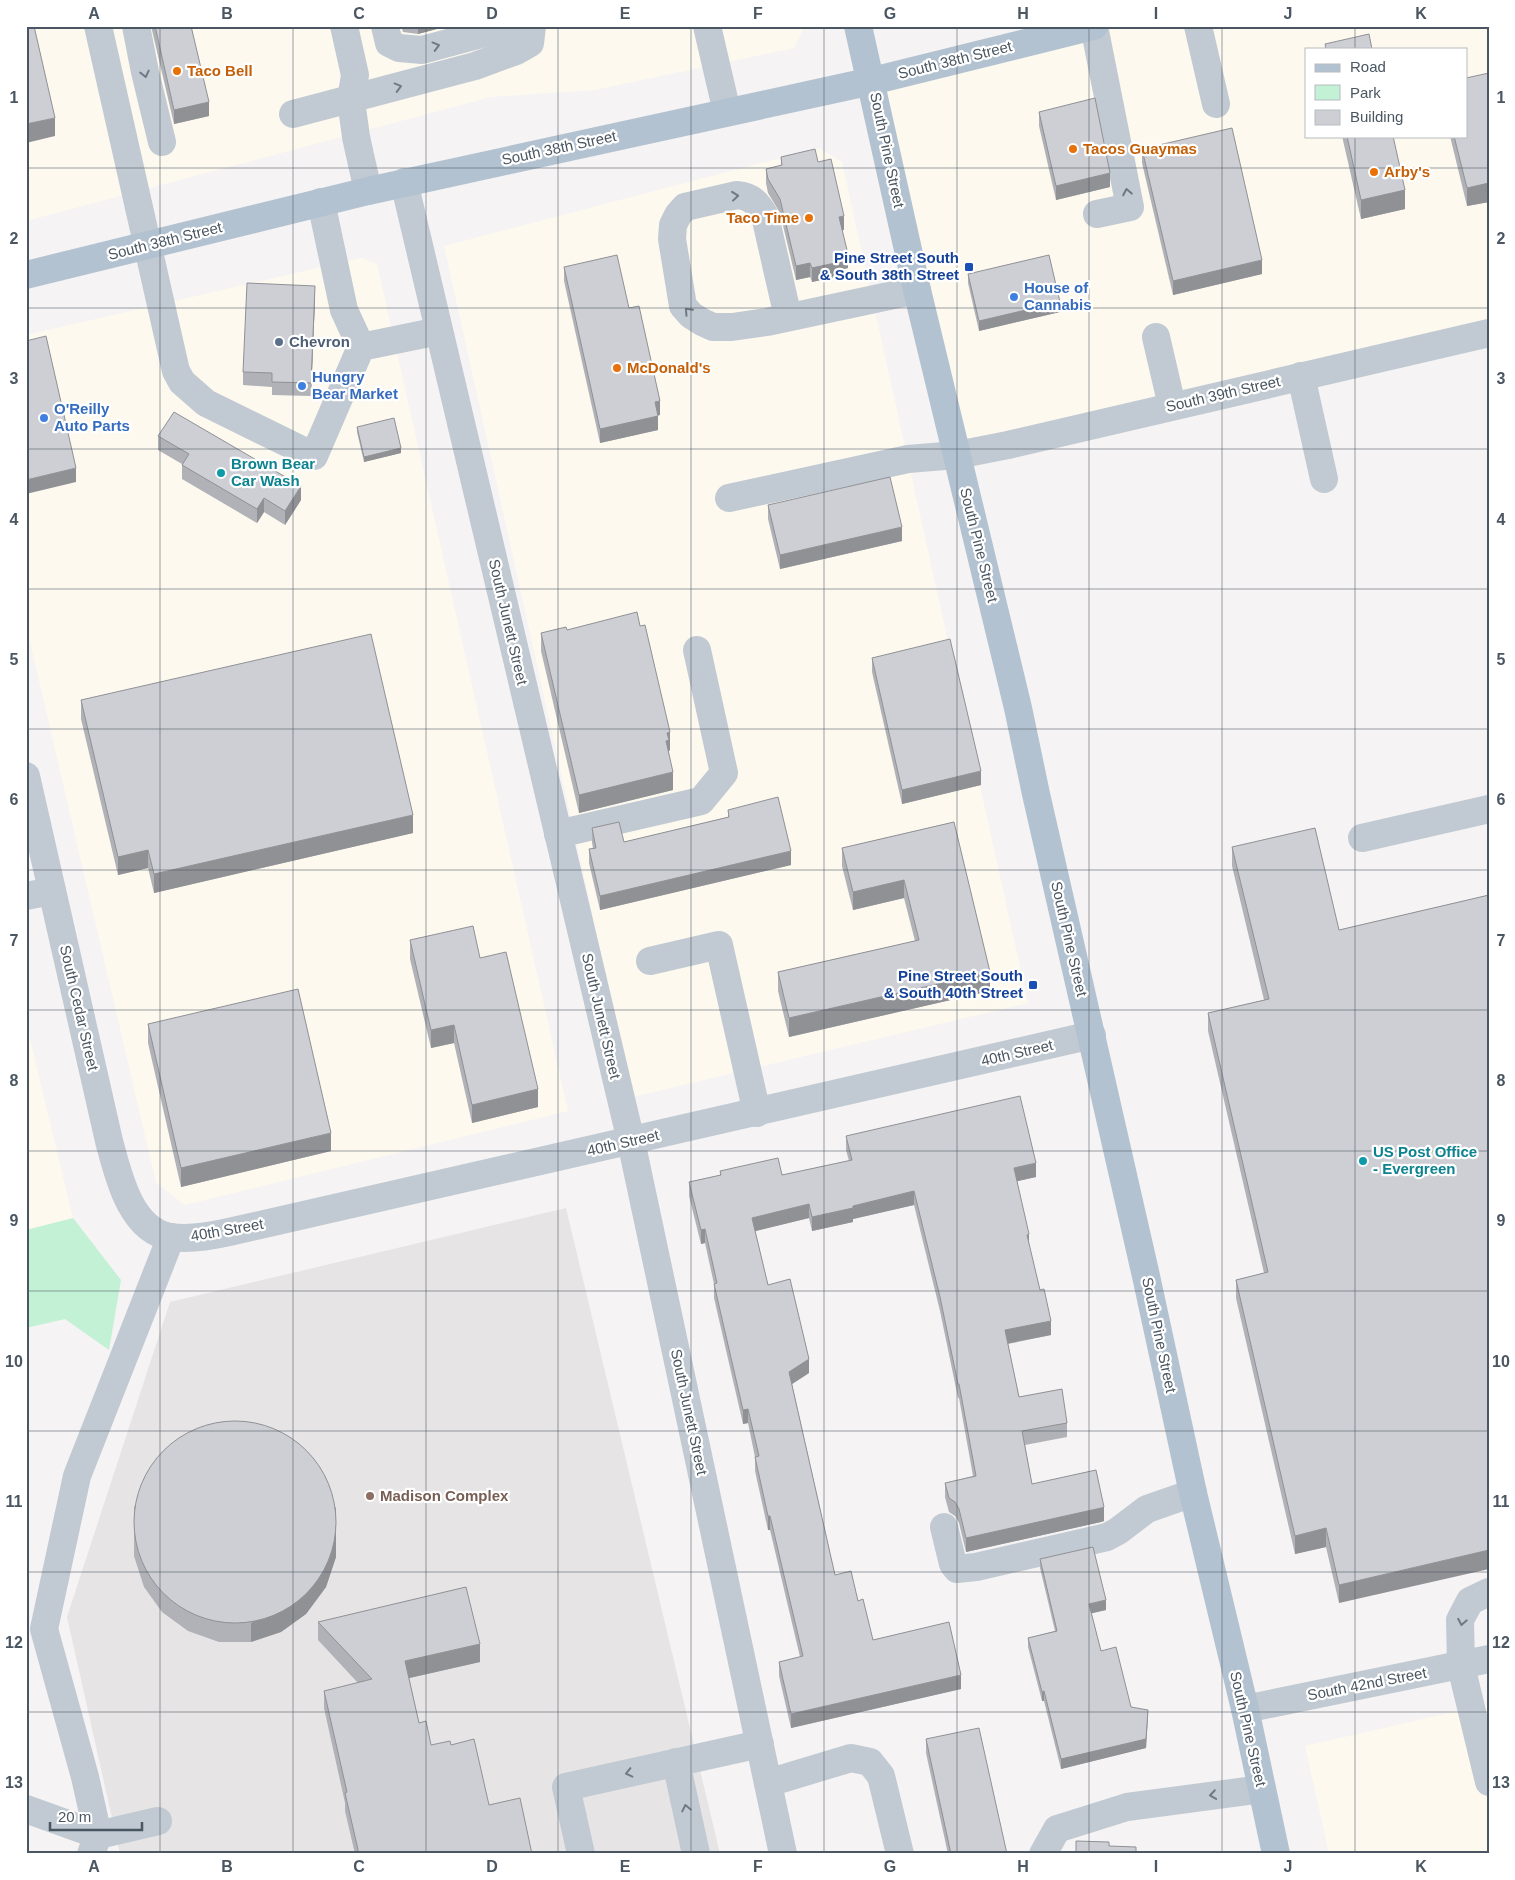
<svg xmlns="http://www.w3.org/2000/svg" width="1515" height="1880" viewBox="0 0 1515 1880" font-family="Helvetica,sans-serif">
  <rect width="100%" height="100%" fill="#f5f3f3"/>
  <g fill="#fdf9ef" fill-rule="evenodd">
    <polygon points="26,26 805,26 794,48 595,90 491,97 26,221"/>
    <path d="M 1095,26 L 1489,26 L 1489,333 L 957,455 L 872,81 ZM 1306,49 L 1466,49 L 1466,136 L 1306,136 Z"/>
    <polygon points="819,148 842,162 1028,1003 633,1097 444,246"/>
    <polygon points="361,258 377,264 568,1111 185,1205 156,1183 26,625 26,335"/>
    <polygon points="26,1022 73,1218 26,1230"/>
    <polygon points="1489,1704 1489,1854 1329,1854 1305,1746"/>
  </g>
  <polygon fill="#e6e4e5" points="566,1208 720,1854 120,1854 67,1617 170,1302"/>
  <polygon fill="#c3f1d5" points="73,1218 121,1280 109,1350 65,1319 26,1328 26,1230"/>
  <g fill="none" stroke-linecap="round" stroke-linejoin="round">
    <g stroke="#c1cad2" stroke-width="28">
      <polyline points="98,26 173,358 176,371 182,382 206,403 314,456 361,347 439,331"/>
      <polyline points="136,26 145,72 162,142"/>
      <polyline points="344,26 355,75 351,100 356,137 368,191"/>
      <polyline points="385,26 389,43 399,48 422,50 511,26"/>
      <polyline points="707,26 727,112"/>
      <polyline points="1094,26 1130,207 1097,214"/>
      <polyline points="1198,26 1216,104"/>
      <polyline points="293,114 475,66 516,51 530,43 532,26"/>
      <polyline points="404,182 631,1141 783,1854"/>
      <polyline points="321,202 344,310 361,347"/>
      <path d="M 788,317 L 765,216 C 758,204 752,196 737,195 L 685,207 L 678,215 L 673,225 L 672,239 L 683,306 L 691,315 L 702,322 L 713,327 L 732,327 L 767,322 L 917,290"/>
      <polyline points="1156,337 1172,406"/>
      <polyline points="1301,376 1324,479"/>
      <polyline points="729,498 908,459 957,455 1008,445 1489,333"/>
      <path d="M 26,776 L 109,1141 C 118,1174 130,1231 171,1237 C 190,1240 211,1236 229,1232 L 1092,1035"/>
      <polyline points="558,834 701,801 724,773 697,650"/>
      <polyline points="1362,838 1489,809"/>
      <polyline points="26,896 52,891"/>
      <polyline points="650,961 719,945 757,1113"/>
      <polyline points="944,1527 953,1564 957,1569 976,1567 1107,1537 1118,1531 1147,1509 1193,1493"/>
      <polyline points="1489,1592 1470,1601 1460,1620 1461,1666 1489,1782"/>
      <polyline points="1245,1709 1489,1659"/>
      <polyline points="676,1762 696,1854"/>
      <polyline points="768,1783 851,1758 870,1762 881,1776 900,1854"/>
      <polyline points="26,1809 98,1835 158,1821"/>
      <polyline points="91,1854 98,1835 85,1777 44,1629 77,1476 171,1237"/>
      <polyline points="581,1854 566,1787 760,1744"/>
      <polyline points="1043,1854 1057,1829 1127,1807 1262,1789"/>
    </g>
    <g stroke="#b3c2d1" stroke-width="28">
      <polyline points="858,26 917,290 1018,708 1036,794 1146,1276 1193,1493 1245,1709 1276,1854"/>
      <polyline points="26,275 368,191 872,81 1094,26"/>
    </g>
  </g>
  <g fill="#b0b2b7">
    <polygon points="151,26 191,26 209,116 174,124"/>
    <polygon points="401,26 448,26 418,34 403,32"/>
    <polygon points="1489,73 1489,202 1467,206 1450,136 1466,136"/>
    <polygon points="1039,112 1110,187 1056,200 1039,126"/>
    <polygon points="1342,136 1393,136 1405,209 1361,219"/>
    <polygon points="1142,149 1262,274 1173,295 1142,163"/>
    <polygon points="781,157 818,162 844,230 842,230 848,268 835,271 835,277 812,282 810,277 796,280 780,213 768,193 766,183 766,169 781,165"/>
    <polygon points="564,267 629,308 660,415 658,415 658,430 600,443 564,281"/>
    <polygon points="968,274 1060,312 979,331 968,283"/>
    <polygon points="315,299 311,396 272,395 272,387 243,385 243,372"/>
    <polygon points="357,427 401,453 364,462 357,432"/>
    <polygon points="158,436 301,500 285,525 264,512 257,523 182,479 182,464 158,450"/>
    <polygon points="768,505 902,541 780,569 768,519"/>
    <polygon points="567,630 670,750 669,751 669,753 673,790 579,813 541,651 541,633"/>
    <polygon points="872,658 981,785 902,804 872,672"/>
    <polygon points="81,700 413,833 154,893 148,868 118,875 81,719"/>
    <polygon points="728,810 791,865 600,910 589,863 589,849 593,849 592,842 592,828 624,842 728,817"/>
    <polygon points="954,822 990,991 789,1037 778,991 778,972 915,941 904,898 853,910 842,866 842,848"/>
    <polygon points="1232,847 1339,930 1489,895 1339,1603 1326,1547 1295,1554 1236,1298 1236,1280 1264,1273 1208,1031 1208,1013 1264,1000 1232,866"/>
    <polygon points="410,940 480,958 538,1107 472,1123 454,1043 431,1048 410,959"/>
    <polygon points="148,1024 331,1151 181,1187 148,1043"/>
    <polygon points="846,1136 1036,1177 1017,1181 1029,1246 1051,1335 1008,1344 1019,1397 1067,1423 1067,1437 1025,1445 1032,1484 1104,1521 1101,1522 966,1552 959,1523 955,1516 949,1512 945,1497 945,1483 973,1476 959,1398 958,1398 940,1311 914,1205 853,1219 853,1222 812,1231 809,1218 755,1231 768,1285 809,1373 792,1384 835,1575 858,1601 873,1640 961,1689 791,1728 779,1676 779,1662 800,1657 770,1530 768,1530 755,1471 755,1457 748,1423 743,1424 714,1298 714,1284 705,1243 701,1244 689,1196 689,1182 720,1175 720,1171 782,1175 849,1161 846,1150"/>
    <polygon points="134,1506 336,1557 326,1587 306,1614 281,1632 251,1642 219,1642 188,1631 162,1612 144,1587 134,1556"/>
    <polygon points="1040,1559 1106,1610 1091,1613 1101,1651 1131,1707 1148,1719 1146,1748 1061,1769 1044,1701 1042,1701 1028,1647 1028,1638 1055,1631 1040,1568"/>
    <polygon points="318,1622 480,1662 409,1678 419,1723 431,1745 451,1745 489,1805 532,1854 355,1854 345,1811 345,1803 324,1708 324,1691 358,1683 318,1640"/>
    <polygon points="926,1739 1007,1854 948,1854 926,1753"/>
  </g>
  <g fill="#909195">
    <polygon points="418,26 448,26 418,34"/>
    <polygon points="209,102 209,116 174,124 174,110"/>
    <polygon points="55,118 55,136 26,143 26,124"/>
    <polygon points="1110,173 1110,187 1056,200 1056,186"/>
    <polygon points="1489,183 1489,202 1467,206 1467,188"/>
    <polygon points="1405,190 1405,209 1361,219 1361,200"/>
    <polygon points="844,216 844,230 839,231 839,217"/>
    <polygon points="848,254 848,268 835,271 835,277 812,282 812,268 834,257"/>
    <polygon points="1262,260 1262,274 1173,295 1173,281"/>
    <polygon points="810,263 810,277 796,280 796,266"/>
    <polygon points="315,286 315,299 311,396 311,383"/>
    <polygon points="1060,302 1060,312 979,331 979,321"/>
    <polygon points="660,401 660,415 655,416 655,402"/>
    <polygon points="658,416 658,430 600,443 600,429"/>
    <polygon points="401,448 401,453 364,462 364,457"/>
    <polygon points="76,468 76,482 26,494 26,480"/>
    <polygon points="301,486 301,500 285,525 285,511"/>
    <polygon points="264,498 264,512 257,523 257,509"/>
    <polygon points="902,527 902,541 780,569 780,555"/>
    <polygon points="670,732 670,750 669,751 669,758 666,741 667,733"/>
    <polygon points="981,771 981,785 902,804 902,790"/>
    <polygon points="673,772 673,790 579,813 579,795"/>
    <polygon points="413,815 413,833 154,893 154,874"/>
    <polygon points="148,850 148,868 118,875 118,857"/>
    <polygon points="791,851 791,865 600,910 600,896"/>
    <polygon points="904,880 904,898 853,910 853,892"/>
    <polygon points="990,972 990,991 789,1037 789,1018"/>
    <polygon points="454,1025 454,1043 431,1048 431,1030"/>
    <polygon points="538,1089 538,1107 472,1123 472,1105"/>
    <polygon points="331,1133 331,1151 181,1187 181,1168"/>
    <polygon points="1036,1163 1036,1177 1014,1182 1014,1168"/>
    <polygon points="914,1191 914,1205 853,1219 853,1222 812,1231 812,1217 853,1206"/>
    <polygon points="809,1204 809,1218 752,1232 752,1218"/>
    <polygon points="705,1229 705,1243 701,1244 701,1230"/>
    <polygon points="1029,1234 1029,1248 1027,1235"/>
    <polygon points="1051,1321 1051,1335 1005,1344 1005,1330"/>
    <polygon points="809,1359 809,1373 789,1386 789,1372"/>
    <polygon points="748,1409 748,1423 743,1424 743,1410"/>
    <polygon points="336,1507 336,1557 326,1587 306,1614 281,1632 251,1642 251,1624"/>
    <polygon points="1104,1507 1104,1521 1101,1522 966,1552 966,1538"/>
    <rect x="768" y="1516" width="2" height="14"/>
    <polygon points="1326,1528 1326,1547 1295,1554 1295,1536"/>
    <polygon points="1489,1550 1489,1569 1339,1603 1339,1585"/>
    <polygon points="1106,1600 1106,1610 1089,1614 1089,1604"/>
    <polygon points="480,1644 480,1662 405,1679 405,1661"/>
    <polygon points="961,1675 961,1689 791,1728 791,1714"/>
    <polygon points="1044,1691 1044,1701 1042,1701 1042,1692"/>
    <polygon points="1148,1710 1146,1748 1061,1769 1061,1759"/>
  </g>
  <g fill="#cdcfd5" stroke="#909195">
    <polygon points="26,26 34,26 55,118 26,124"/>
    <polygon points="155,26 191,26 209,102 174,110"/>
    <polygon points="1369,34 1372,49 1326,49 1325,44"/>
    <polygon points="1489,73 1489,183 1467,188 1454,136 1466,136 1466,78"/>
    <polygon points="1095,98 1110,173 1056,186 1039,112"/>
    <polygon points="1232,128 1262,260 1173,281 1142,149"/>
    <polygon points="1347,136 1393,136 1405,190 1361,200"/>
    <polygon points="815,149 818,162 831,159 844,216 839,217 848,254 834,257 835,263 812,268 810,263 796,266 780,199 768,179 766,169 782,165 781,157"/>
    <polygon points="617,255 629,308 639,306 660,401 655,402 658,416 600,429 564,267"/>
    <polygon points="1049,255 1060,302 979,321 968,274"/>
    <polygon points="247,283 315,286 311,383 272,382 272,373 243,372"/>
    <polygon points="46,336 76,468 26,480 26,341"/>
    <polygon points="174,412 301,486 285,511 264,498 257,509 182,465 189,454 158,436"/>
    <polygon points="394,418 401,448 364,457 357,427"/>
    <polygon points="890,477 902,527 780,555 768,505"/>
    <polygon points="637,612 640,626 645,625 670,732 667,733 669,740 666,741 673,772 579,795 541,633 566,627 567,630"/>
    <polygon points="371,634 413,815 154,874 148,850 118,857 81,700"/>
    <polygon points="950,639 981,771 902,790 872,658"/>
    <polygon points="778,797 791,851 600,896 589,849 596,848 592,828 619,822 624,842 729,817 728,810"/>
    <polygon points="954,822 990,972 789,1018 778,972 919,940 904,880 853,892 842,848"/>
    <polygon points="1315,828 1339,930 1489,895 1489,1550 1339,1585 1326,1528 1295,1536 1236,1280 1268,1272 1208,1013 1269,999 1232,847"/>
    <polygon points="473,926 480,958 506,952 538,1089 472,1105 454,1025 431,1030 410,940"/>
    <polygon points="298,989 331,1133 181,1168 148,1024"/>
    <polygon points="1020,1096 1036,1163 1014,1168 1029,1234 1027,1235 1040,1290 1044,1289 1051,1321 1005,1330 1019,1397 1062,1389 1067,1423 1022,1431 1032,1484 1096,1470 1104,1507 1101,1508 966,1538 959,1509 955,1502 949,1498 945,1483 976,1476 959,1384 958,1384 940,1297 914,1191 853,1206 853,1208 812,1217 809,1204 752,1218 768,1285 790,1279 809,1359 789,1372 835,1575 851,1571 858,1601 863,1599 873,1640 949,1622 961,1675 791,1714 779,1662 803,1656 770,1516 768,1516 755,1457 759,1456 748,1409 743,1410 714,1284 717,1283 705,1229 701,1230 689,1182 721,1175 720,1171 778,1158 782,1175 852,1160 846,1136"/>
    <circle cx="235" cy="1522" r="101"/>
    <polygon points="1093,1547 1106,1600 1089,1604 1101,1651 1116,1647 1131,1707 1148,1710 1146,1739 1061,1759 1044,1691 1042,1692 1028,1638 1057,1631 1040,1559"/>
    <polygon points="466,1587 480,1644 405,1661 419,1723 426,1721 431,1745 450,1741 451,1745 474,1739 489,1805 520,1798 532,1854 359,1854 345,1793 347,1792 324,1691 372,1679 318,1622"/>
    <polygon points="979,1728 1007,1854 951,1854 926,1739"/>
    <polygon points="1076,1841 1109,1842 1109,1846 1136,1847 1136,1854 1076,1854"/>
  </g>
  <defs><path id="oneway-chevron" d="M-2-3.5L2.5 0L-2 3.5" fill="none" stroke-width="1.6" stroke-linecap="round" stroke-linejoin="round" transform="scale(1.25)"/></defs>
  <g stroke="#6e7983">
    <use href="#oneway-chevron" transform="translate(436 46) rotate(-15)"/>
    <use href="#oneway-chevron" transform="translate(145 74) rotate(77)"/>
    <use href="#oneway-chevron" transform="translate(398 87) rotate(-15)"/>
    <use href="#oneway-chevron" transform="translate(1127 192) rotate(-101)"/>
    <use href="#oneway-chevron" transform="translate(735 196) rotate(-6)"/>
    <use href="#oneway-chevron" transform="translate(688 311) rotate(-133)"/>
    <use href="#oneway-chevron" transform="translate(1462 1622) rotate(100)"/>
    <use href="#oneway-chevron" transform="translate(629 1773) rotate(167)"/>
    <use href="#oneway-chevron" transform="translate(1213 1795) rotate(172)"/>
    <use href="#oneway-chevron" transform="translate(686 1808) rotate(-102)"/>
  </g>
  <path fill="none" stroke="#4a5661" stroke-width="1" stroke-opacity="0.55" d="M 160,26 L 160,1854M 293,26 L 293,1854M 426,26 L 426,1854M 558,26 L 558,1854M 691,26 L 691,1854M 824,26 L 824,1854M 957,26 L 957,1854M 1089,26 L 1089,1854M 1222,26 L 1222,1854M 1355,26 L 1355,49M 1355,136 L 1355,1854M 26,168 L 1489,168M 26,308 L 1489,308M 26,449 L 1489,449M 26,589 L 1489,589M 26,729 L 1489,729M 26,870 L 1489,870M 26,1010 L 1489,1010M 26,1151 L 1489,1151M 26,1291 L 1489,1291M 26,1431 L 1489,1431M 26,1572 L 1489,1572M 26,1712 L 1489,1712"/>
  <g fill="#e8710a" stroke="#fff" stroke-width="2">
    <circle cx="177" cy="71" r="5"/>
    <circle cx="1073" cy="149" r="5"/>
    <circle cx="1374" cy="172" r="5"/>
    <circle cx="809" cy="218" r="5"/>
    <circle cx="617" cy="368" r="5"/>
  </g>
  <g fill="#1a4fb4" stroke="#fff" stroke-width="2">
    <rect x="964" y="262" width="10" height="10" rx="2.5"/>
    <rect x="1028" y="980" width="10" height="10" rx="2.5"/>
  </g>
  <g fill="#3f7fe0" stroke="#fff" stroke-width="2">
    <circle cx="1014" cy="297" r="5"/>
    <circle cx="302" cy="386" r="5"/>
    <circle cx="44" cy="418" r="5"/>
  </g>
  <circle fill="#5c6f8a" stroke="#fff" stroke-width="2" cx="279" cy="342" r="5"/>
  <g fill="#0f9aa8" stroke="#fff" stroke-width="2">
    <circle cx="221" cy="473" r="5"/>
    <circle cx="1363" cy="1161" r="5"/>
  </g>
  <circle fill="#8d6e63" stroke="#fff" stroke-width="2" cx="370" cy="1496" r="5"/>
  <g text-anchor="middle" stroke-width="4.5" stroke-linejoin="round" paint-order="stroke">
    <g font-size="15" fill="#4a5661" stroke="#fff">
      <text transform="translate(955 60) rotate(-14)" y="5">South 38th Street</text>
      <text transform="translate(559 148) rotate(-12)" y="5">South 38th Street</text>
      <text transform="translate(887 150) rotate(78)" y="5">South Pine Street</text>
      <text transform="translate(165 241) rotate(-14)" y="5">South 38th Street</text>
      <text transform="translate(1223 394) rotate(-13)" y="5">South 39th Street</text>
      <text transform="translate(979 545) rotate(76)" y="5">South Pine Street</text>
      <text transform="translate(508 622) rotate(77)" y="5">South Junett Street</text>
      <text transform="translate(1069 939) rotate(77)" y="5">South Pine Street</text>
      <text transform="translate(79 1008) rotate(77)" y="5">South Cedar Street</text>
      <text transform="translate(601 1016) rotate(77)" y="5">South Junett Street</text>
      <text transform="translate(1017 1053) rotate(-13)" y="5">40th Street</text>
      <text transform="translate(623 1143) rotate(-13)" y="5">40th Street</text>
      <text transform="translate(227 1230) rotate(-10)" y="5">40th Street</text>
      <text transform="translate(1159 1335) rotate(78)" y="5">South Pine Street</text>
      <text transform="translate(689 1412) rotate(78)" y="5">South Junett Street</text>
      <text transform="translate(1367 1684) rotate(-11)" y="5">South 42nd Street</text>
      <text transform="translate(1248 1729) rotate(77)" y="5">South Pine Street</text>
    </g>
    <g font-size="15" font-weight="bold" fill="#c56008" stroke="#fff" text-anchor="start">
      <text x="187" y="76">Taco Bell</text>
      <text x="1083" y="154">Tacos Guaymas</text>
      <text x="1384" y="177">Arby's</text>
      <text x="799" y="223" text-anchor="end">Taco Time</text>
      <text x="627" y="373">McDonald's</text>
    </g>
    <g font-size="15" font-weight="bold" fill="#164399" stroke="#fff" text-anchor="end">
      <text x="959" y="263">Pine Street South<tspan x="959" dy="17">&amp; South 38th Street</tspan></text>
      <text x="1023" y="981">Pine Street South<tspan x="1023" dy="17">&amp; South 40th Street</tspan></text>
    </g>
    <g font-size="15" font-weight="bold" fill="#366cbe" stroke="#fff" text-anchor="start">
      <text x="1024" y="293">House of<tspan x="1024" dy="17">Cannabis</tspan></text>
      <text x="312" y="382">Hungry<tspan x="312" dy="17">Bear Market</tspan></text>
      <text x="54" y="414">O'Reilly<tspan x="54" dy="17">Auto Parts</tspan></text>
    </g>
    <g font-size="15" font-weight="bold" fill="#4e5e75" stroke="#fff" text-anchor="start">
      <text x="289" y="347">Chevron</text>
    </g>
    <g font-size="15" font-weight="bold" fill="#0d838f" stroke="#fff" text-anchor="start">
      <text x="231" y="469">Brown Bear<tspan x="231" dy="17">Car Wash</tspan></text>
      <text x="1373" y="1157">US Post Office<tspan x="1373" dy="17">- Evergreen</tspan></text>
    </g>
    <g font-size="15" font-weight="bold" fill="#785e54" stroke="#fff" text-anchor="start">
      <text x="380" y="1501">Madison Complex</text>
    </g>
  </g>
  <rect width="1515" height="1880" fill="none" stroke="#ffffff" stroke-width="55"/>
  <rect x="1305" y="48" width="162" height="90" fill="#ffffff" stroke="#b7bbc0"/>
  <rect x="1315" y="64" width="25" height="8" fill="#b3c2d1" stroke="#b7bbc0"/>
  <text x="1350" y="72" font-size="15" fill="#4a5661">Road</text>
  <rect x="1315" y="85" width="25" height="15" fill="#c3f1d5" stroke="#b7bbc0"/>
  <text x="1350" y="98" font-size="15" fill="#4a5661">Park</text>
  <rect x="1315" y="110" width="25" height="15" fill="#cdcfd5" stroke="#b7bbc0"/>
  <text x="1350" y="122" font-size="15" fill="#4a5661">Building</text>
  <path d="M50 1822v8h92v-8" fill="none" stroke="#4a5661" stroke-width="2.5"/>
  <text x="58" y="1822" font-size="15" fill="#4a5661" stroke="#ffffff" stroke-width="4" paint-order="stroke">20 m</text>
  <rect x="28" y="28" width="1460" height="1824" fill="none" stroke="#4a5661" stroke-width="2"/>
  <g font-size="16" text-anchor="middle" font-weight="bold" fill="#4a5661">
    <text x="94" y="19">A</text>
    <text x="227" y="19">B</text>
    <text x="359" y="19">C</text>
    <text x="492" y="19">D</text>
    <text x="625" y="19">E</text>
    <text x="758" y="19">F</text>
    <text x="890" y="19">G</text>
    <text x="1023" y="19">H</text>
    <text x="1156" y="19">I</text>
    <text x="1288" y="19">J</text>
    <text x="1421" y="19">K</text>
    <text x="14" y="103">1</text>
    <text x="1501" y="103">1</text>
    <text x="14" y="244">2</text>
    <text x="1501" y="244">2</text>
    <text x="14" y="384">3</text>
    <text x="1501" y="384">3</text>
    <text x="14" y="525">4</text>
    <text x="1501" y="525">4</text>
    <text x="14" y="665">5</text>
    <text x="1501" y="665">5</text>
    <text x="14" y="805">6</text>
    <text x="1501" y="805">6</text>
    <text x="14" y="946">7</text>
    <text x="1501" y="946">7</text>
    <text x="14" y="1086">8</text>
    <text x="1501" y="1086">8</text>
    <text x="14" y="1226">9</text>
    <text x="1501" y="1226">9</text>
    <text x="14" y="1367">10</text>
    <text x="1501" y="1367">10</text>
    <text x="14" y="1507">11</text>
    <text x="1501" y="1507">11</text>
    <text x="14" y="1648">12</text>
    <text x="1501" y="1648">12</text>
    <text x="14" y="1788">13</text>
    <text x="1501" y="1788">13</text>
    <text x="94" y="1872">A</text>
    <text x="227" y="1872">B</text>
    <text x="359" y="1872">C</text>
    <text x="492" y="1872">D</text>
    <text x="625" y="1872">E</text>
    <text x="758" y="1872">F</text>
    <text x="890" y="1872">G</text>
    <text x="1023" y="1872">H</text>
    <text x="1156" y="1872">I</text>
    <text x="1288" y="1872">J</text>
    <text x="1421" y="1872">K</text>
  </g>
</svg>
